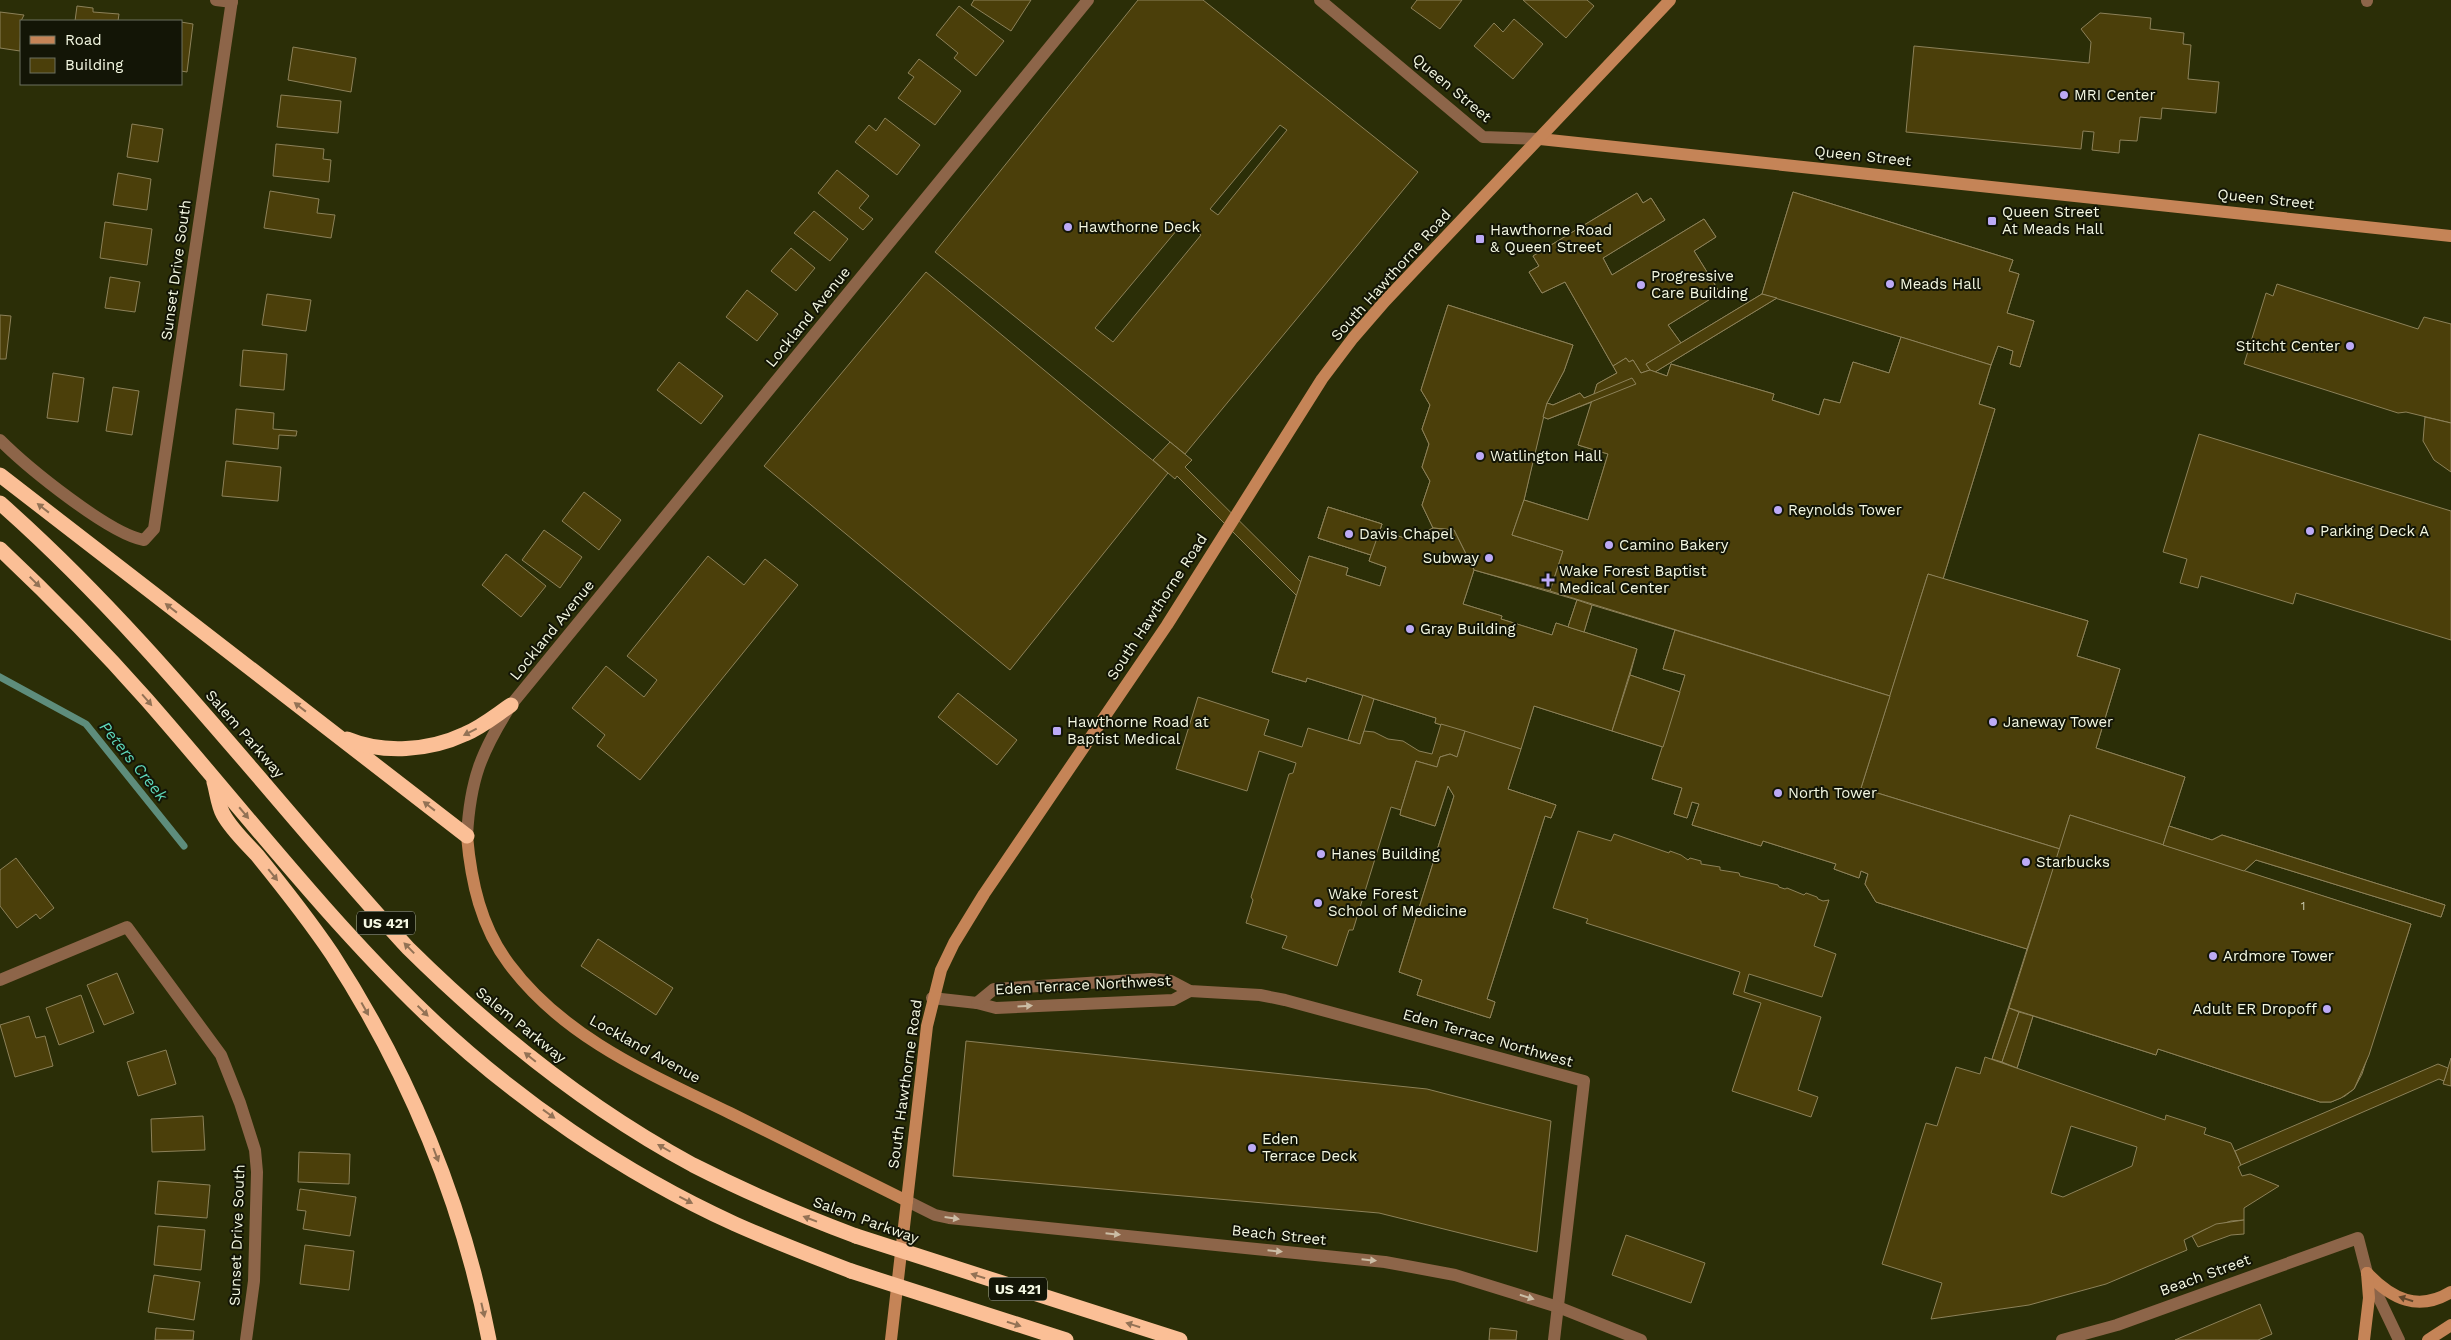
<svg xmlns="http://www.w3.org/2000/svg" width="2451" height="1340" viewBox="0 0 2451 1340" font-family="'Work Sans',sans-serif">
  <rect width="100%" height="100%" fill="#2b2e07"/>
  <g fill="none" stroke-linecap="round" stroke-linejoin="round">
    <polyline stroke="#5e8d7c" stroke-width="7" points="0,677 86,724 184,846"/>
  </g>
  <g fill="#4b3f0a" stroke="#8c8159" fill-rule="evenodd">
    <polygon points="974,0 1031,0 1011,31 971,5"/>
    <path d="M 1138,0 L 1203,0 L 1418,172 L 1185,454 L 935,252 ZM 1280,125 L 1287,130 L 1218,215 L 1210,209 ZM 1182,224 L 1192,232 L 1194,229 L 1201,235 L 1113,342 L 1095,328 Z"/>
    <polygon points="1417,0 1462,0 1440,29 1411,8"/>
    <polygon points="1523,0 1587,0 1594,6 1566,38"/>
    <polygon points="77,6 93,8 93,12 119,14 118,21 75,21"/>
    <polygon points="959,6 1004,41 976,76 954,58 958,53 936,35"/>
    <polygon points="0,12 24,15 21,21 20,51 0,48"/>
    <polygon points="2100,13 2151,18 2150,29 2184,33 2183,44 2191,45 2188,79 2219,82 2216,113 2162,108 2161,119 2140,117 2137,141 2120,140 2119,153 2092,150 2094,132 2083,131 2081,149 1906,132 1914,46 2089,63 2091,42 2081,29"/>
    <polygon points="1514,19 1543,44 1513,79 1474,46 1494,23 1503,32"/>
    <polygon points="181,22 193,24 187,72 181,71"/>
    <polygon points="293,47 356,58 351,92 288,80"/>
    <polygon points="919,59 961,91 935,125 898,98 914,77 908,73"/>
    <polygon points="281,95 341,101 338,133 277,127"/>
    <polygon points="885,118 920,145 897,175 855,142 869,125 876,131"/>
    <polygon points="132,124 163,129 158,162 127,157"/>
    <polygon points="276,144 324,149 323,159 331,160 329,182 273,176"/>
    <polygon points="837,170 869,196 859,208 873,219 863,230 818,193"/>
    <polygon points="118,173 151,179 147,210 113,205"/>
    <polygon points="270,191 319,199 317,213 335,215 331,238 264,228"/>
    <path d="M 1793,192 L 2013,260 L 2009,271 L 2019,274 L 2007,313 L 2034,321 L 2020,367 L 2010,364 L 2013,351 L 1998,346 L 1991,365 L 1979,404 L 1995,409 L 1943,579 L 2088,621 L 2077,656 L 2120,669 L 2096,748 L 2185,777 L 2169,826 L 2212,840 L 2222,835 L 2445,905 L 2441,917 L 2256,860 L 2244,871 L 2411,924 L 2362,1074 L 2354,1089 L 2345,1096 L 2331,1102 L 2320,1102 L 2158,1049 L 2156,1055 L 2033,1016 L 2017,1068 L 1992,1059 L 2027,949 L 1876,902 L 1865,884 L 1868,874 L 1861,871 L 1859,878 L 1834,869 L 1836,864 L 1763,841 L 1761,846 L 1692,825 L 1699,804 L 1692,802 L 1687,818 L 1674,814 L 1682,788 L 1652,779 L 1663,747 L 1534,706 L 1508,789 L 1556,805 L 1551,818 L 1545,816 L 1487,999 L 1495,1002 L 1490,1018 L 1417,995 L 1422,980 L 1399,972 L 1454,796 L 1448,786 L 1435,826 L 1400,815 L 1401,810 L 1416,761 L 1437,767 L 1440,757 L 1450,754 L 1457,757 L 1465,731 L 1435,723 L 1436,718 L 1307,678 L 1306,682 L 1272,672 L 1309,556 L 1348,568 L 1346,575 L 1380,586 L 1386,567 L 1369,561 L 1371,555 L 1318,538 L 1328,507 L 1382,524 L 1380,530 L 1410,540 L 1433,528 L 1422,505 L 1430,481 L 1422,467 L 1429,444 L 1422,429 L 1430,405 L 1421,390 L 1448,305 L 1573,345 L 1564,371 L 1547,403 L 1553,405 L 1580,393 L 1584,398 L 1594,395 L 1597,384 L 1617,373 L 1565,282 L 1542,293 L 1529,272 L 1539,266 L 1533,256 L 1637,193 L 1643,203 L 1651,198 L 1665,220 L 1603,258 L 1612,275 L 1704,219 L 1716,237 L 1694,251 L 1720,293 L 1668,325 L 1681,343 L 1762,294 ZM 1777,298 L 1901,337 L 1889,373 L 1853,362 L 1840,403 L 1824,399 L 1819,415 L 1772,400 L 1774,394 L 1671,364 L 1667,376 L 1650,370 L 1655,372 ZM 1632,378 L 1636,384 L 1592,402 L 1594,395 ZM 1592,402 L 1578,445 L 1608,454 L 1588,520 L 1524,500 L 1543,417 L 1548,419 ZM 1474,570 L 1577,600 L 1568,627 L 1556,623 L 1552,635 L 1501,619 L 1502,616 L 1463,604 ZM 1592,605 L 1675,630 L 1663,669 L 1685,675 L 1680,692 L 1630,675 L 1637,649 L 1584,632 Z"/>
    <polygon points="1793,192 2013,260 2009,271 2019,274 2007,313 2034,321 2020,367 2010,364 2013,351 1998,346 1991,365 1762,294"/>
    <polygon points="1637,193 1643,203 1651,198 1665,220 1603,258 1612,275 1704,219 1716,237 1694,251 1720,293 1668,325 1681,343 1646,364 1650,370 1641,373 1633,360 1629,362 1626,358 1613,366 1565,282 1542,293 1529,272 1539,266 1533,256"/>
    <polygon points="814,211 848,239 830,261 794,233"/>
    <polygon points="105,222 152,229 147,265 100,258"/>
    <polygon points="791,248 815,268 796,291 771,271"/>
    <polygon points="926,272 1168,473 1010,670 764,466"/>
    <polygon points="110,277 140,282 135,312 105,308"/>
    <polygon points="2277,284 2418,329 2424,317 2451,324 2451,423 2406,412 2398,413 2244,364 2266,293 2273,296"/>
    <polygon points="747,290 778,314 757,341 726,317"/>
    <polygon points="267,294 311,300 306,331 262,325"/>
    <polygon points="1762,294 1777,298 1655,372 1650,370 1646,364"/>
    <polygon points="1448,305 1573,345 1564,371 1547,403 1524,500 1512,535 1563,551 1550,591 1474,570 1454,530 1433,528 1422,505 1430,481 1422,467 1429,444 1422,429 1430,405 1421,390"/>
    <polygon points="0,315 11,316 6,359 0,359"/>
    <polygon points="1901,337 1991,365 1979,404 1995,409 1943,579 1928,574 1890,696 1550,591 1563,551 1512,535 1524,500 1588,520 1608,454 1578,445 1597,384 1617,373 1613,366 1626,358 1629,362 1633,360 1641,373 1650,370 1667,376 1671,364 1774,394 1772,400 1819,415 1824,399 1840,403 1853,362 1889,373"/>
    <polygon points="243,350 287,354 284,390 240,386"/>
    <polygon points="679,362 723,396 701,424 657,390"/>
    <polygon points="53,373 84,378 78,422 47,418"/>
    <polygon points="1632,378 1636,384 1548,419 1543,417 1547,403 1553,405 1580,393 1584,398"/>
    <polygon points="113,387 139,391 132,435 106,431"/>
    <polygon points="236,409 274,413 273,429 297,431 296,436 279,435 278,449 233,444"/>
    <polygon points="2425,417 2451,423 2451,472 2434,460 2423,441"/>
    <polygon points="2199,434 2451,511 2451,640 2296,593 2293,604 2201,576 2198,588 2180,583 2187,559 2163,552"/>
    <polygon points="1170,442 1192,460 1185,467 1301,582 1297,596 1177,476 1175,479 1153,460"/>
    <polygon points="226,461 281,467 278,501 222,496"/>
    <polygon points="584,492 621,520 599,550 562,521"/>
    <polygon points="1328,507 1382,524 1380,530 1410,540 1433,528 1454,530 1474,570 1463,604 1502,616 1501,619 1552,635 1556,623 1637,649 1612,731 1534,706 1521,749 1435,723 1436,718 1307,678 1306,682 1272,672 1309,556 1348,568 1346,575 1380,586 1386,567 1369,561 1371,555 1318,538"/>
    <polygon points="1328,507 1382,524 1371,555 1318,538"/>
    <polygon points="544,530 582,557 560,588 522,560"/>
    <polygon points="506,554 546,586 521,617 482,585"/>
    <polygon points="708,556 744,585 765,559 798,585 640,780 597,746 605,735 572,708 606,666 644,697 657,680 627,656"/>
    <polygon points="1928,574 2088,621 2077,656 2120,669 2096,748 2185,777 2163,845 2070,815 2060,849 1861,788"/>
    <polygon points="1577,600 1592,605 1584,632 1568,627"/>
    <polygon points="1675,630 1890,696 1861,788 2060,849 2027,949 1876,902 1865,884 1868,874 1861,871 1859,878 1834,869 1836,864 1763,841 1761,846 1692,825 1699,804 1692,802 1687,818 1674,814 1682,788 1652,779 1685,675 1663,669"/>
    <polygon points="1630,675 1680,692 1663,747 1612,731"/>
    <polygon points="958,693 1017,740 997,765 938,717"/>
    <polygon points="1363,695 1374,699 1360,744 1348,740"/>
    <polygon points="1198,697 1269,720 1264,735 1302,747 1308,728 1360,744 1364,731 1374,732 1388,739 1403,741 1419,751 1432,754 1441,724 1465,731 1457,757 1450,754 1440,757 1437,767 1416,761 1401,810 1391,807 1353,930 1349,930 1337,966 1282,948 1287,936 1246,923 1253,900 1251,897 1289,774 1293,773 1296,763 1259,751 1247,791 1176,769"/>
    <polygon points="1465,731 1521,749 1508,789 1556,805 1551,818 1545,816 1487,999 1495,1002 1490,1018 1417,995 1422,980 1399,972 1454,796 1448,786 1435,826 1400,815 1401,810 1416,761 1437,767 1440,757 1450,754 1457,757"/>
    <polygon points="2070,815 2411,924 2369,1055 2354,1089 2341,1098 2331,1102 2320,1102 2158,1049 2156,1055 2009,1008"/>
    <polygon points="2169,826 2212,840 2222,835 2445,905 2441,917 2256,860 2244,871 2163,845"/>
    <polygon points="1578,831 1611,841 1614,834 1669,853 1670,851 1681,855 1688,860 1690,858 1701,861 1701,864 1720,867 1720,870 1739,873 1740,876 1778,885 1779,887 1785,889 1787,888 1804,895 1806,893 1817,897 1818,899 1823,901 1829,900 1814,946 1836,954 1822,997 1749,974 1744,992 1821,1017 1798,1090 1818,1097 1811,1117 1732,1091 1761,1003 1733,994 1740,972 1586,923 1588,919 1553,908"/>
    <polygon points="16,858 54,908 40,919 36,914 17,928 0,906 0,870"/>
    <polygon points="598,939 673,988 656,1015 581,966"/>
    <polygon points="117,973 134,1013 104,1025 87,985"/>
    <polygon points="81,995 94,1032 59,1045 46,1008"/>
    <polygon points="2009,1008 2019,1012 2002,1062 1992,1059"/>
    <polygon points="2019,1012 2033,1016 2017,1068 2002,1062"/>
    <polygon points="29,1016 36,1038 45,1036 53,1066 15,1077 0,1025"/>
    <polygon points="966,1041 1427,1089 1551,1121 1537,1252 1379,1213 953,1176"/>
    <polygon points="166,1050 176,1084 138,1096 127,1062"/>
    <path d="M 1985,1057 L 2165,1120 L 2166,1115 L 2206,1128 L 2204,1134 L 2231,1143 L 2241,1165 L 2238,1167 L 2242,1176 L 2250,1174 L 2279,1186 L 2244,1208 L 2244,1220 L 2231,1221 L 2206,1229 L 2184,1240 L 2187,1250 L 2106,1284 L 2029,1305 L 1931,1319 L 1942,1283 L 1882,1264 L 1926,1123 L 1937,1126 L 1956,1067 L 1980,1074 ZM 2071,1126 L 2137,1147 L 2132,1166 L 2063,1197 L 2051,1193 Z"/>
    <polygon points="2451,1058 2451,1086 2443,1084"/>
    <polygon points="2438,1064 2448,1068 2444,1081 2439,1079 2241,1165 2235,1151"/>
    <polygon points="203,1116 205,1150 152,1152 151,1119"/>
    <polygon points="299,1152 350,1154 349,1184 298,1182"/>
    <polygon points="158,1181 210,1185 207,1218 155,1214"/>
    <polygon points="300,1189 356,1197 350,1236 303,1229 306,1211 297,1210"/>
    <polygon points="2244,1220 2244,1234 2231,1235 2198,1247 2192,1236 2216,1224"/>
    <polygon points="158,1226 205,1230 201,1270 154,1265"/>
    <polygon points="1626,1235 1705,1263 1691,1303 1612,1275"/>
    <polygon points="305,1245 354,1251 349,1290 300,1284"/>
    <polygon points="154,1275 200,1282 194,1320 148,1312"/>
    <polygon points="2260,1304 2272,1334 2258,1340 2175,1340"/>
    <polygon points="156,1328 194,1331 193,1340 155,1340"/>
    <polygon points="1490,1328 1517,1331 1516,1340 1489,1340"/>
  </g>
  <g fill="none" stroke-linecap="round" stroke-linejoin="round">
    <g stroke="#8d6549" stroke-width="12">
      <polyline points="216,0 232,2"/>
      <polyline points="1320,0 1483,137 1540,139"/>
      <polyline points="2367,1 2367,0"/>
      <path d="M 0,440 C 27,467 109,534 144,540 L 154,529 L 232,0"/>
      <path d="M 467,836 C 470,780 481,752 511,705 L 1088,0"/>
      <polyline points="0,980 127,927 221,1055 240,1103 255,1150 257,1172 254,1281 246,1340"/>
      <polyline points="932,998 977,1003 996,1008 1173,1000 1190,991"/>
      <polyline points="977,1003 994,989 1150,979 1171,981 1190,991 1260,995 1285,1000 1584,1081 1554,1340"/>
      <polyline points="907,1201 935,1215 949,1218 1385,1262 1455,1275 1558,1307 1641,1340"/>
      <polyline points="2062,1340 2117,1325 2358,1238 2367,1273 2399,1340"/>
    </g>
    <g stroke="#c58457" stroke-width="12">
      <polyline points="1540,139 2451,236"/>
      <path d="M 467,836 C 471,882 481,927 509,964 C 564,1038 650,1074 730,1113 C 789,1142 848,1172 907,1201"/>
      <path d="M 2367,1273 C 2392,1299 2418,1312 2451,1292"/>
      <polyline points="891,1340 927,1026 941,970 954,943 984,894 1167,625 1322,379 1353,338 1385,301 1670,0"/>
      <polyline points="2364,1340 2369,1298 2367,1273"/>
      <polyline points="2428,1340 2451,1325"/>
    </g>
    <g stroke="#fbbf96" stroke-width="15">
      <polyline points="0,475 467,836"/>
      <path d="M 0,503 C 151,636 272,800 408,948 C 493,1032 587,1108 693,1165 C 746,1192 800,1215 856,1236"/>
      <path d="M 0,549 C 51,597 100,647 147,700 C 239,805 325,917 426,1014 C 515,1099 623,1173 735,1224 C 773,1241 812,1256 851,1271"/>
      <path d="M 347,739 C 383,754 429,751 465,734 C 482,727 496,715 511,705"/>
      <path d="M 214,782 C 217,792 218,805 223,814 C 231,829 246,843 257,855 C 283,887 309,920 332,954 C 408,1071 463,1203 489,1340"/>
    </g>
    <g stroke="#fbbf96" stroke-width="15">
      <polyline points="856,1236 1180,1340"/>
      <polyline points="851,1271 1066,1340"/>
    </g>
  </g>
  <defs><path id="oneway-solid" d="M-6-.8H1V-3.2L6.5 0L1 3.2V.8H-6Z" transform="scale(1.25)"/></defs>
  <g fill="#937255">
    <use href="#oneway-solid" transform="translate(43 508) rotate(-142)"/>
    <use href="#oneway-solid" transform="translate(35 582) rotate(45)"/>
    <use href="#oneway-solid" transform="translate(171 608) rotate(-142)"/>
    <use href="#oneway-solid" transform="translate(147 700) rotate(49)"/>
    <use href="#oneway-solid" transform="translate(300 707) rotate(-142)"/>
    <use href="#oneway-solid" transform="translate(470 732) rotate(153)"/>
    <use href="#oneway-solid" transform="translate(429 806) rotate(-142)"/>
    <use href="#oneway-solid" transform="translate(244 813) rotate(50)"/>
    <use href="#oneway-solid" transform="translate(273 875) rotate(51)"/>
    <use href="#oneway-solid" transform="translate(409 948) rotate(-134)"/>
    <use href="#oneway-solid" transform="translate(365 1009) rotate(61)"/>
    <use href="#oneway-solid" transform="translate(423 1011) rotate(44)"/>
    <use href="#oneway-solid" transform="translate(530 1057) rotate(-141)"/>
    <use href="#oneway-solid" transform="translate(549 1114) rotate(36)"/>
    <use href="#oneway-solid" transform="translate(664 1148) rotate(-150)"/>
    <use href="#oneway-solid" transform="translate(436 1155) rotate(69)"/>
    <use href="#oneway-solid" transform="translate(686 1200) rotate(27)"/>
    <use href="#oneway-solid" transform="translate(810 1219) rotate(-159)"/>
    <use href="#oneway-solid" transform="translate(978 1276) rotate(-163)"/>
    <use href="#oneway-solid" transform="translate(483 1310) rotate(77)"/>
    <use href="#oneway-solid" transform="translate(1014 1324) rotate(18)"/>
    <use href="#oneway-solid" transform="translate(1133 1325) rotate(-163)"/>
  </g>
  <g fill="#cbbda5">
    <use href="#oneway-solid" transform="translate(1025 1006) rotate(-3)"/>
    <use href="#oneway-solid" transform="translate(952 1218) rotate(8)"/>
    <use href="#oneway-solid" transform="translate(1113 1234) rotate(6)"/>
    <use href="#oneway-solid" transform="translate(1275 1251) rotate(6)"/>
    <use href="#oneway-solid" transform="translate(1369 1260) rotate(6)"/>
    <use href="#oneway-solid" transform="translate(1527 1297) rotate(17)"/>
  </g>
  <use fill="#63472a" href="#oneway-solid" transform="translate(2406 1299) rotate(-162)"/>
  <g fill="#bcaaf6" stroke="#131506" stroke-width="2">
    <circle cx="2064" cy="95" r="5"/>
    <rect x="1987" y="216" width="10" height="10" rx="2.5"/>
    <circle cx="1068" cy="227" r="5"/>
    <rect x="1475" y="234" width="10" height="10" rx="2.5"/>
    <circle cx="1890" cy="284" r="5"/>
    <circle cx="1641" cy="285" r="5"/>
    <circle cx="2350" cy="346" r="5"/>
    <circle cx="1480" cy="456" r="5"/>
    <circle cx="1778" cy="510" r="5"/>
    <circle cx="2310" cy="531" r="5"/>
    <circle cx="1349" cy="534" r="5"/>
    <circle cx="1609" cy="545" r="5"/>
    <circle cx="1489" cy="558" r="5"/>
    <path d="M1545.5 572.5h5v5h5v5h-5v5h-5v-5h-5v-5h5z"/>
    <circle cx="1410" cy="629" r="5"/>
    <circle cx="1993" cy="722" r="5"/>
    <rect x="1052" y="726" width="10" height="10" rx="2.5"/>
    <circle cx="1778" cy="793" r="5"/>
    <circle cx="1321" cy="854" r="5"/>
    <circle cx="2026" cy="862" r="5"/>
    <circle cx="1318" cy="903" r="5"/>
    <circle cx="2213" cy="956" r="5"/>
    <circle cx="2327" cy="1009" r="5"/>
    <circle cx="1252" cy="1148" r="5"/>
  </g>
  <g text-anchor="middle" stroke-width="4" stroke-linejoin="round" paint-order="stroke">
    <g font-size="12" fill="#cacaac">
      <text x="2303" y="910">1</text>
    </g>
    <g fill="#131506" stroke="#b0b4a0" stroke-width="1">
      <rect x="357" y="911.5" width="58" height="23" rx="4"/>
      <rect x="989" y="1277.5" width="58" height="23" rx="4"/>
    </g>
    <g font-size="14" font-weight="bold" fill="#f4f8e2">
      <text x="386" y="928">US 421</text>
      <text x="1018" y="1294">US 421</text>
    </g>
    <g font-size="15" fill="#f4f8e2" stroke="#131506">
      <text transform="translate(1452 88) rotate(40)" y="5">Queen Street</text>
      <text transform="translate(1863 156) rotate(6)" y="5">Queen Street</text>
      <text transform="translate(2266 199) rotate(6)" y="5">Queen Street</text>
      <text transform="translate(176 270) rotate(-82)" y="5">Sunset Drive South</text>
      <text transform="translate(1391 275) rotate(-48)" y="5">South Hawthorne Road</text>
      <text transform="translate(808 317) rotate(-51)" y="5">Lockland Avenue</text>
      <text transform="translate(1157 607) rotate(-57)" y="5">South Hawthorne Road</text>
      <text transform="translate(552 630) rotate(-51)" y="5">Lockland Avenue</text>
      <text transform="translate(245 734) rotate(49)" y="5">Salem Parkway</text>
      <text transform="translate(1083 985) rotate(-3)" y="5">Eden Terrace Northwest</text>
      <text transform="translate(521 1025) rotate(39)" y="5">Salem Parkway</text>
      <text transform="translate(1488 1038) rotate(16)" y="5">Eden Terrace Northwest</text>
      <text transform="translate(645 1049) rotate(29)" y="5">Lockland Avenue</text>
      <text transform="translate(905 1084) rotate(-82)" y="5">South Hawthorne Road</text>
      <text transform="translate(866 1220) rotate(20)" y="5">Salem Parkway</text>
      <text transform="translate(237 1235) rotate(-88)" y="5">Sunset Drive South</text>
      <text transform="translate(1279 1235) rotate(6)" y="5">Beach Street</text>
      <text transform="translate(2205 1275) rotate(-20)" y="5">Beach Street</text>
    </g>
    <g font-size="15" fill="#f4f8e2" stroke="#131506" text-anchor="start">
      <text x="2074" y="100">MRI Center</text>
      <text x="2002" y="217">Queen Street<tspan x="2002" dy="17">At Meads Hall</tspan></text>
      <text x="1078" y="232">Hawthorne Deck</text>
      <text x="1490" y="235">Hawthorne Road<tspan x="1490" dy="17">&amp; Queen Street</tspan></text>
      <text x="1651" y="281">Progressive<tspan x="1651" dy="17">Care Building</tspan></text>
      <text x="1900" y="289">Meads Hall</text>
      <text x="2340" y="351" text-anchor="end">Stitcht Center</text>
      <text x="1490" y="461">Watlington Hall</text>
      <text x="1788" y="515">Reynolds Tower</text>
      <text x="2320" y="536">Parking Deck A</text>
      <text x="1359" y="539">Davis Chapel</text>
      <text x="1619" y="550">Camino Bakery</text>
      <text x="1479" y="563" text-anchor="end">Subway</text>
      <text x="1559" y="576">Wake Forest Baptist<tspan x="1559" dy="17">Medical Center</tspan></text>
      <text x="1420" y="634">Gray Building</text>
      <text x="1067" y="727">Hawthorne Road at<tspan x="1067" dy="17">Baptist Medical</tspan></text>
      <text x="2003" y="727">Janeway Tower</text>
      <text x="1788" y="798">North Tower</text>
      <text x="1331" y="859">Hanes Building</text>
      <text x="2036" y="867">Starbucks</text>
      <text x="1328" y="899">Wake Forest<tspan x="1328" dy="17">School of Medicine</tspan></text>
      <text x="2223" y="961">Ardmore Tower</text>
      <text x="2317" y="1014" text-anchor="end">Adult ER Dropoff</text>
      <text x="1262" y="1144">Eden<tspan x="1262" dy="17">Terrace Deck</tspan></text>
    </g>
    <g font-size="16" font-style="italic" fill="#5ed7ba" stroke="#131506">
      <text transform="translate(134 761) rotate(51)" y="6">Peters Creek</text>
    </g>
  </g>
  <rect x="20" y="20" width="162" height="65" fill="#131506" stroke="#6d705e"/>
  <rect x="30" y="36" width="25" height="8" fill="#c58457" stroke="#6d705e"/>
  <text x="65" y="45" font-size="15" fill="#f4f8e2">Road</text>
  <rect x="30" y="58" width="25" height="15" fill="#4b3f0a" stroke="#6d705e"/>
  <text x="65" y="70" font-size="15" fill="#f4f8e2">Building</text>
</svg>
